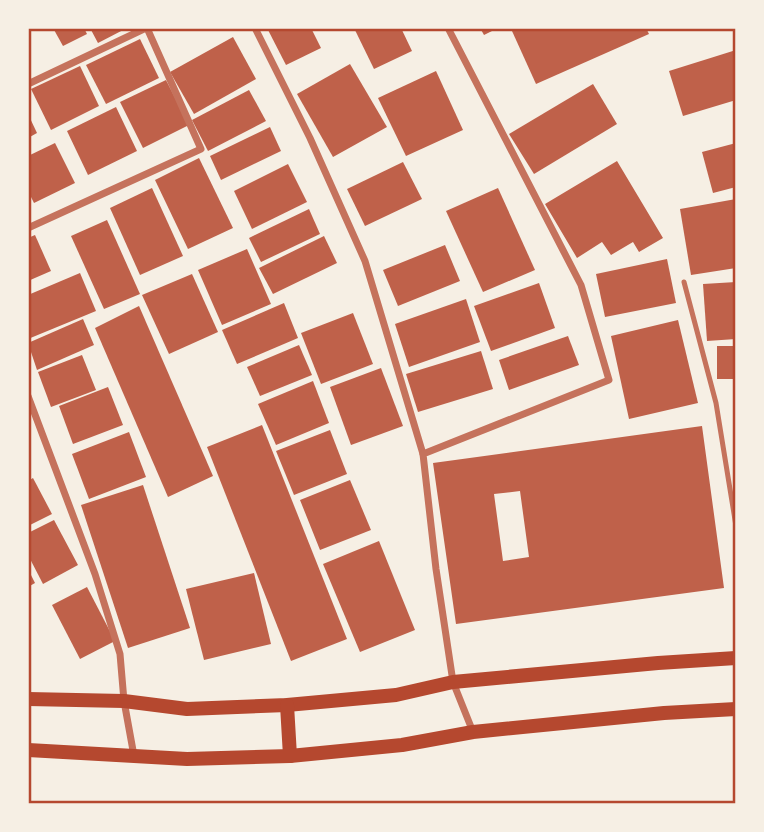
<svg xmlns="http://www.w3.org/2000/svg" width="764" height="832" viewBox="0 0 764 832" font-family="'PT Sans',sans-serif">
  <rect width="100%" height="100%" fill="#f6efe4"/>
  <g fill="#bf614a" fill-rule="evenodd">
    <polygon points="53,28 84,28 87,34 63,46"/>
    <polygon points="90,28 127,28 98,43"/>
    <polygon points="267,28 311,28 321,48 286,65"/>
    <polygon points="354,28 401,28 412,51 374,69"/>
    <polygon points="480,28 498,28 484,35"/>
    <polygon points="518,28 646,28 649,34 536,84 512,31"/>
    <polygon points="233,37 256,79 194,114 170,72"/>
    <polygon points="140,39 159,78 106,104 86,65"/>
    <polygon points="736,50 736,100 683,116 669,71"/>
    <polygon points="350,64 387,127 333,157 297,94"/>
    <polygon points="80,66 99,106 51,130 31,89"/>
    <polygon points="436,71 463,130 406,156 378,98"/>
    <polygon points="166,80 189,125 143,148 120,102"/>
    <polygon points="593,84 617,124 534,174 509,134"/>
    <polygon points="249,90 266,121 208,151 192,120"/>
    <polygon points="116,107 137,151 88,175 67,131"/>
    <polygon points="28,114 37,133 28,138"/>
    <polygon points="270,127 281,151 221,180 210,156"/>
    <polygon points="55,143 75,183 34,203 28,191 28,156"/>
    <polygon points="736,143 736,187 713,193 702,152"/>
    <polygon points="199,158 233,228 188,249 155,180"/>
    <polygon points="617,161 663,238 639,252 633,242 611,255 602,242 577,258 545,204"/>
    <polygon points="403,162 422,199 365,226 347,189"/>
    <polygon points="288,164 307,202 252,229 234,191"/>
    <polygon points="152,188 183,256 140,275 110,208"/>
    <polygon points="498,188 535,270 483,292 446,211"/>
    <polygon points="736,199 736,268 691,275 680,209"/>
    <polygon points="309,209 320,234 261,262 249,238"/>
    <polygon points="107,220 140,294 104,309 71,236"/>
    <polygon points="35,235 51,271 28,281 28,238"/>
    <polygon points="324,236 337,263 273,294 259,268"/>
    <polygon points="445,245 460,281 398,306 383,270"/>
    <polygon points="247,249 271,304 222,325 198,270"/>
    <polygon points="667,259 676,303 605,317 596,274"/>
    <polygon points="80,273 96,311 28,339 28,295"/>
    <polygon points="192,274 218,332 169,354 142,295"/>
    <polygon points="736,282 736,339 707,341 703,284"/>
    <polygon points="539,283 555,328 491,351 474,306"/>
    <polygon points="466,299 480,342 409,367 395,324"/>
    <polygon points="284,303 298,338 237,364 222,330"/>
    <polygon points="139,306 213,476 168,497 95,328"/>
    <polygon points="353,313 373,364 321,384 301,333"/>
    <polygon points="83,319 94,345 37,370 28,343"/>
    <polygon points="678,320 698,403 629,419 611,336"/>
    <polygon points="568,336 579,365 509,390 499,360"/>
    <polygon points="299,345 312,375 260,396 247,367"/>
    <rect x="717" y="346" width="19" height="33"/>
    <polygon points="481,351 493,389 418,412 406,374"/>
    <polygon points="82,355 96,390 51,407 38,372"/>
    <polygon points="381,368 403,426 351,445 330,387"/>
    <polygon points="313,381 329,423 276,445 258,404"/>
    <polygon points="108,387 123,425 73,444 59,406"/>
    <polygon points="262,425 347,639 291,661 207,447"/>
    <path d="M 702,426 L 724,588 L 456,624 L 433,463 ZM 520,491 L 529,557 L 503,561 L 494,494 Z"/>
    <polygon points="330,430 347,474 294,495 276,451"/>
    <polygon points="129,432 146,477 89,499 72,454"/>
    <polygon points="33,478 52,514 28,526 28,481"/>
    <polygon points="350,480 371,530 320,550 300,500"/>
    <polygon points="143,485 190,628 128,648 81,505"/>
    <polygon points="54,520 78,565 43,584 28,555 28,533"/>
    <polygon points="379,541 415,630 360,652 323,564"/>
    <polygon points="28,569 35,583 28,587"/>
    <polygon points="254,573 271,644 204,660 186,589"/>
    <polygon points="87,587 115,641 80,659 52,605"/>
  </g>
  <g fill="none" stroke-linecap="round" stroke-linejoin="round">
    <polyline stroke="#c5725c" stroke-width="5" points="684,282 716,403 736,526"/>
    <g stroke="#c5725c" stroke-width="7">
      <polyline points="255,28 310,138 365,261 423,454"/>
      <polyline points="448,28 581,285 609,380 423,454 436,569 453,682 473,732"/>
      <polyline points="28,84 146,28"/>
      <polyline points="28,228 201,149 147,28"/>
      <polyline points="28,396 95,574 120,654 124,701 134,756"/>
    </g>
    <g stroke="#b5482f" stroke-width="14">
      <polyline points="28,699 124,701 187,709 287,705 396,695 453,682 658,663 736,658"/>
      <polyline points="287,705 290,756"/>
      <polyline points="28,750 187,759 290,756 402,745 473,732 664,713 736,709"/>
    </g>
  </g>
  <rect width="764" height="832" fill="none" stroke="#f6efe4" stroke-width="60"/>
  <rect x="30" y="30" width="704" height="772" fill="none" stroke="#b5482f" stroke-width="2.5"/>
</svg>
